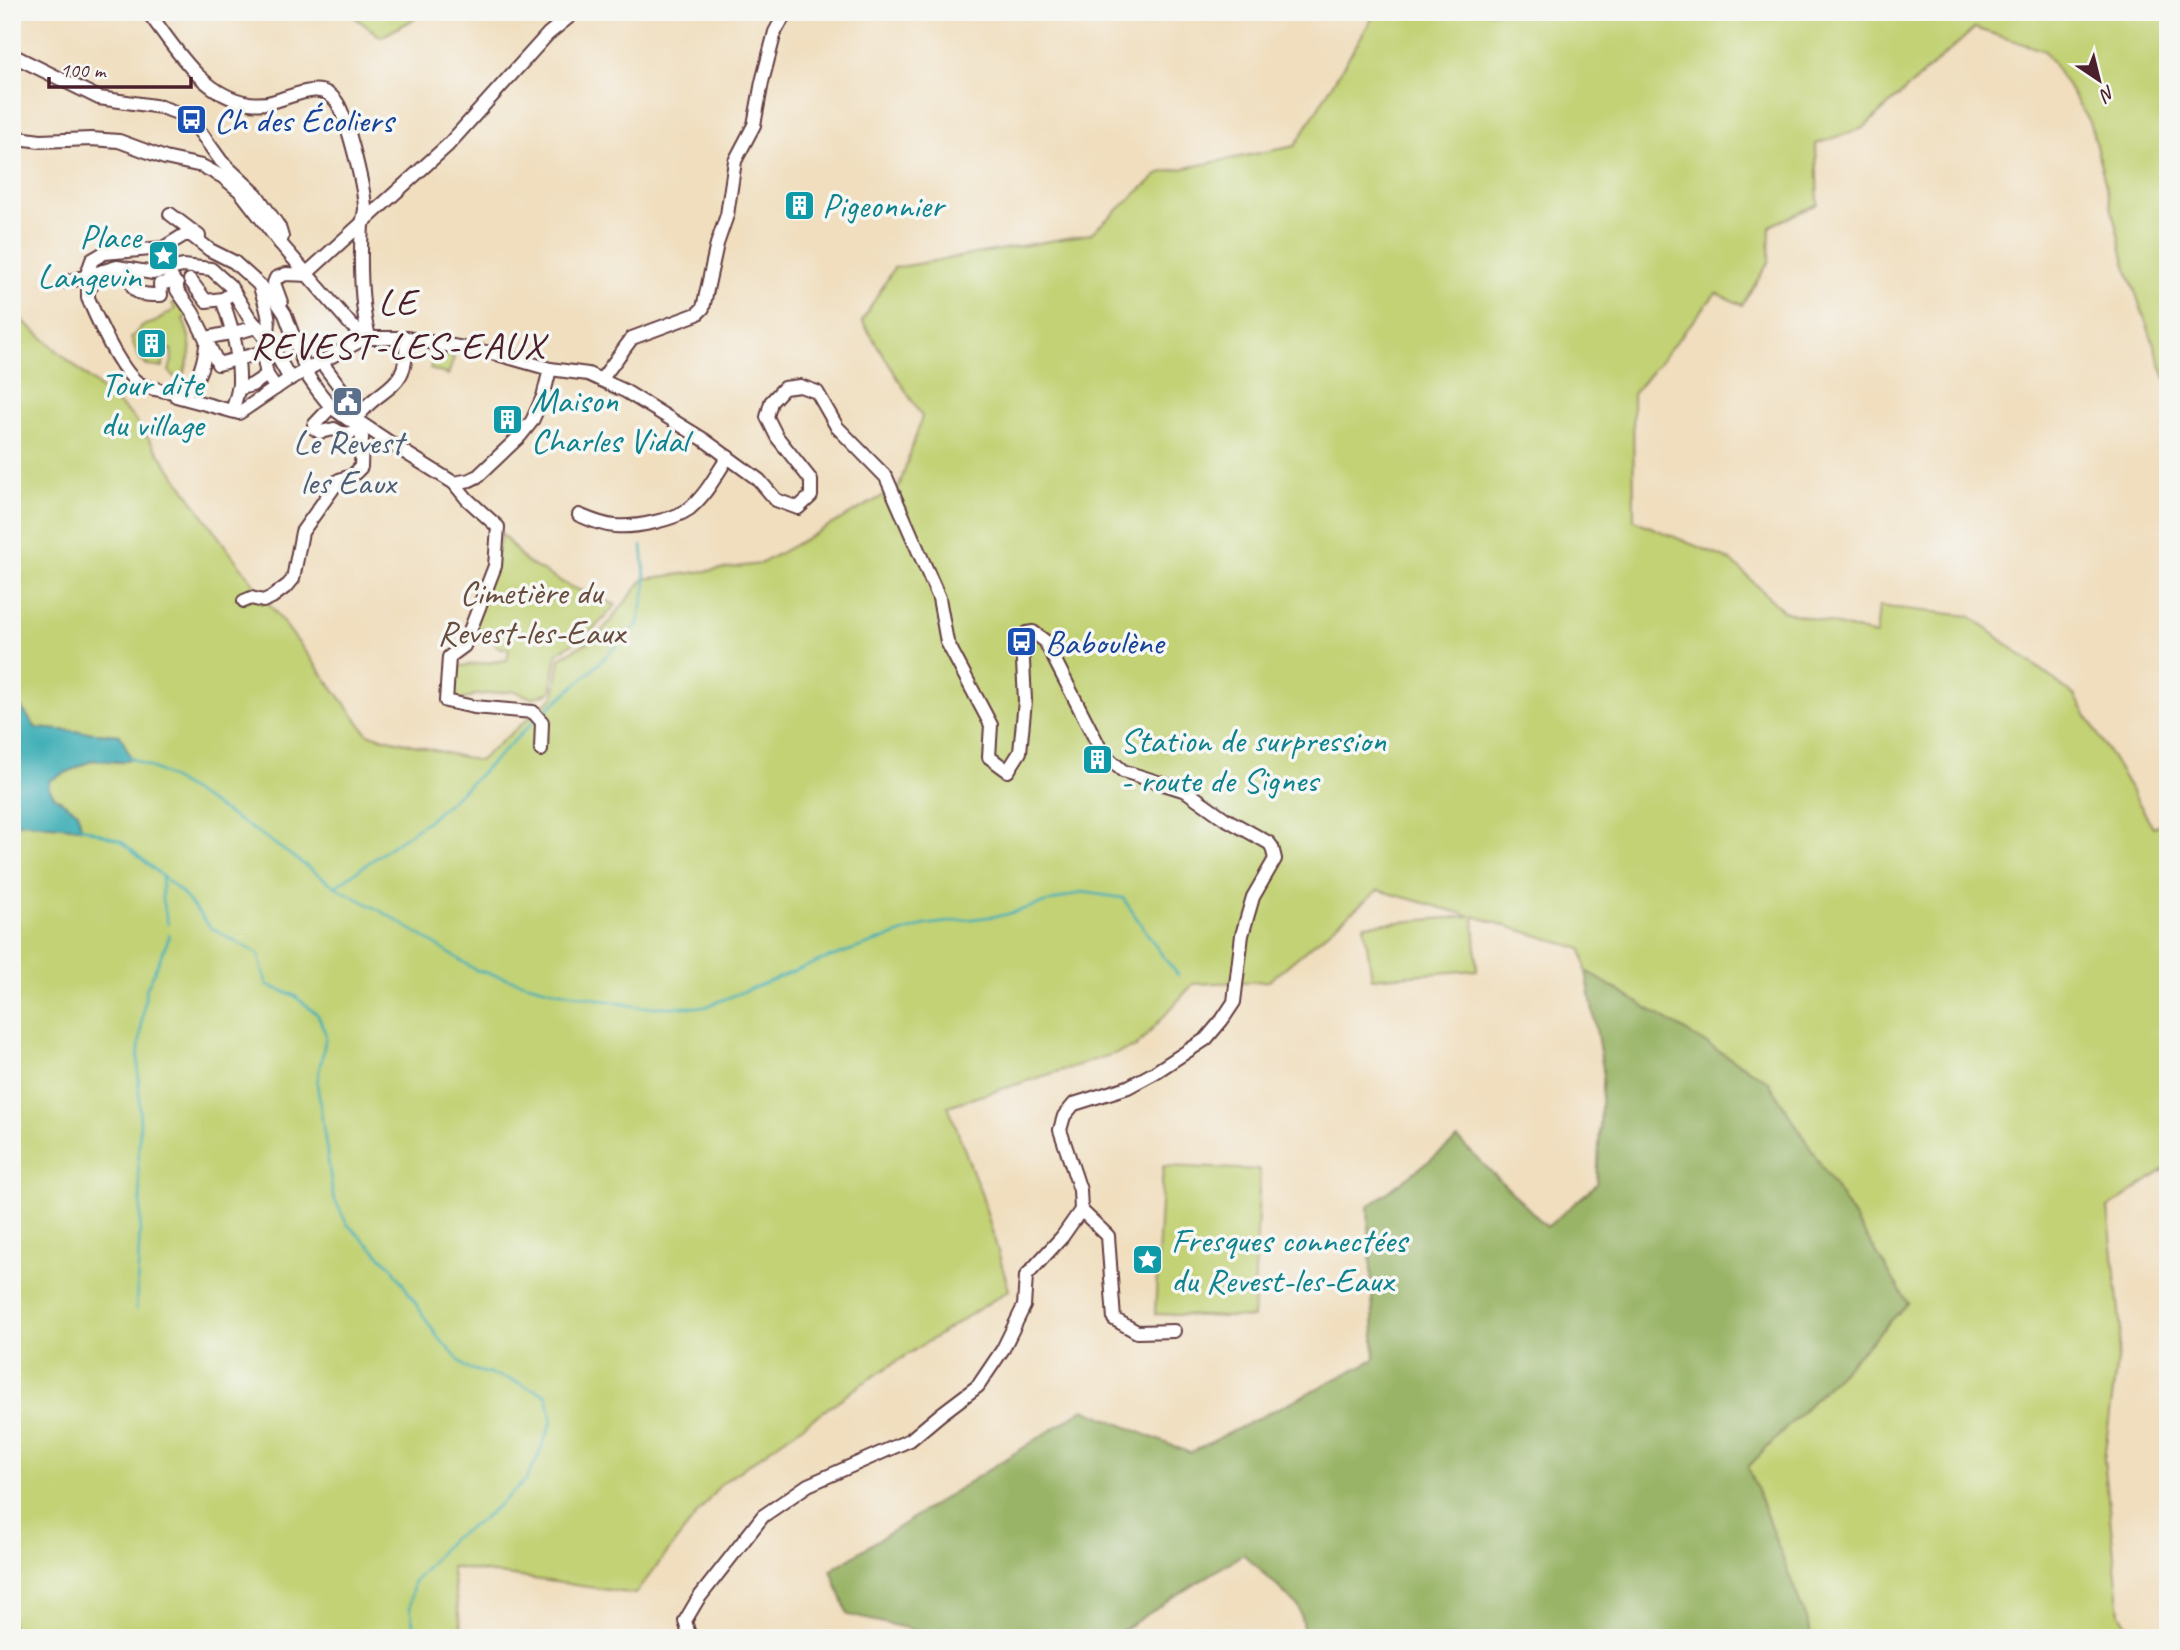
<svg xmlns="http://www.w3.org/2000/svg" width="2180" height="1650" viewBox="0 0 2180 1650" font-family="Caveat,sans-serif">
  <rect width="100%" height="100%" fill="#f6f6f2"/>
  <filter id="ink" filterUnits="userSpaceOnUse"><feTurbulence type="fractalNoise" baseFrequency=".0143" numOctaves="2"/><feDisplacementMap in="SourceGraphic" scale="14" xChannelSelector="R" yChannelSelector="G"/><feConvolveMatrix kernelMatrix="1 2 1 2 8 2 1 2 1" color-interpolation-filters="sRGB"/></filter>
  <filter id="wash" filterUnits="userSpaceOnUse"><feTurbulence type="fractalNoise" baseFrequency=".00686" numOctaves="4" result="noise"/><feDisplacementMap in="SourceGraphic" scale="28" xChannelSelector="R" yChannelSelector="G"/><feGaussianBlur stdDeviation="1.57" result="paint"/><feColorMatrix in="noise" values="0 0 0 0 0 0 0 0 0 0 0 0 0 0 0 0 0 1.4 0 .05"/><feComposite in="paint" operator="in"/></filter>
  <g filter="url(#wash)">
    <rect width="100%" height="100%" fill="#f0debe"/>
    <g fill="#c2d275" stroke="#867850" stroke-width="2">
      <polygon points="348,12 427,12 381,37"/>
      <polygon points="1376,12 2168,12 2168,384 2126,266 2090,122 2045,51 1975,28 1863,128 1816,144 1818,204 1770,226 1769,262 1742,305 1716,293 1633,394 1634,520 1732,561 1783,611 1876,635 1879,606 1970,616 2075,696 2153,827 2168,820 2168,1167 2108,1208 2121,1330 2104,1459 2120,1613 2135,1638 1813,1638 1748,1467 1908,1303 1768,1081 1586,971 1582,949 1474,916 1477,970 1372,978 1364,925 1471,916 1378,890 1269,981 1193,984 1136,1047 948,1106 982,1196 1009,1290 866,1381 721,1484 635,1594 451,1567 463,1638 12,1638 12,826 22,822 81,828 78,812 55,797 48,787 50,780 93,760 122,762 120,735 36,728 12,695 12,311 133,417 226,547 368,734 479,761 554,696 560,658 598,636 644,579 760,564 899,487 922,417 862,321 894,268 1090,234 1160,173 1295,146"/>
      <path d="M 181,298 L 191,313 L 183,319 C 193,344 193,352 182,377 L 175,378 L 169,371 L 172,360 L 171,349 L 164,351 L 163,367 C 140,369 138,357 131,338 L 142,326 L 155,322 L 175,309 L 172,304 Z"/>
      <polygon points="435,352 454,358 448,375 430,369"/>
      <polygon points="502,534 525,561 569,586 616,605 591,632 557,653 551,692 532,698 515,691 475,695 462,700 451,697 450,664 462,666 507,660 509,649 497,647 493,640 470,642"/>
      <polygon points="1163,1166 1260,1170 1253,1318 1155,1314"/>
    </g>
    <polygon fill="#99b466" stroke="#726a48" stroke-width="2" points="1586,971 1768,1081 1908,1303 1748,1467 1813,1638 1305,1638 1299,1607 1243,1554 1110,1638 950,1638 848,1615 831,1570 1084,1409 1190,1453 1375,1359 1368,1207 1458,1139 1547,1227 1597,1184 1603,1069"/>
    <polygon fill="#3badb5" stroke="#426670" stroke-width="2" points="12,695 36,728 120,735 131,758 122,762 93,760 50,780 48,787 55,797 78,812 81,828 22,822 12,826"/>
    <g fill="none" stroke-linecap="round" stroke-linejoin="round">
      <g stroke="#3badb5" stroke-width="2.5">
        <polyline points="542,714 590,672 638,624 646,585 642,546"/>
        <polyline points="129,757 161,772 262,835 336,887 388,915 476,970 555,991 640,1007 705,1007 822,960 925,925 1004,915 1082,892 1123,898 1162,955 1178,975"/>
        <polyline points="78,826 121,841 182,893 211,928 258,954 267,985 295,996 318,1015 326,1035 317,1083 333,1196 347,1224 392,1267 436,1335 466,1368 509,1379 547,1395 552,1421 537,1459 525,1481 482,1520 451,1539 413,1583 410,1608 416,1638"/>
        <polyline points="162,876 162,900 168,924"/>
        <polyline points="336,886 430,819 476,778 535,720"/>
        <polyline points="136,1310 141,1205 138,1167 140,1124 138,1059 142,1020 146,990 169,938 169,935"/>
      </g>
    </g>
  </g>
  <g filter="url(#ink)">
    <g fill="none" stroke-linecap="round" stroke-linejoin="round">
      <defs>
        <g id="minor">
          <path d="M 148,12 C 175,47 202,96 249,103 C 258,104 267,104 275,101 C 297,95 323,79 338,104 C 348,123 364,186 365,208 C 365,213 363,218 362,224 C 360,254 360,306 369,336"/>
          <polyline points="12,55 99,98 161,107 186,116 196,126 221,161 256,194 279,227 282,237 280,243"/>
          <polyline points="12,137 40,141 91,139 119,141 165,158 202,166 223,177 240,191 280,243 352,326 371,338 406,338 447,345 497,354 550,369 588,374 625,391 703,439 759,480 776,500 798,508 811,496 811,480 777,437 767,417 771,402 784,388 800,386 817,392 837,427 886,477 939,598 947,642 991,725 989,757 1008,771 1020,752 1025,701 1022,642 1027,633 1033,632 1045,641 1103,754 1123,771 1186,791 1224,818 1269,843 1272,847 1275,859 1253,897 1242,935 1234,1002 1222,1020 1206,1039 1154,1073 1128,1087 1074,1104 1064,1116 1060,1130 1080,1190 1081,1210 1108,1236 1114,1319 1137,1332 1174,1331"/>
          <polyline points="170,214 199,236"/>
          <path d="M 130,269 C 130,294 138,295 161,295 L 160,284 L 174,281 L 169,273"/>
          <path d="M 103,271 L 88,290 L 88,298 C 97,319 120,370 138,383 C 147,389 174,393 185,392 C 201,380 205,357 207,338 C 224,333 240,334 257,326"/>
          <polyline points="307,273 448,145 548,34 575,12"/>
          <polyline points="91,275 88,271 92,260 104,253 163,248 184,235 191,235 210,250 234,262 275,299 285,314 309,378 319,392 331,407 349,420 356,420 401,450 454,483 467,499 498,527 495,566 464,646 449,657 446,701 474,707 533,712 542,722 541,750"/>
          <polyline points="190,280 206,301 223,299"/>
          <polyline points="67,282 117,267 153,273 183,266 211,269 230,286 249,317 271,345 290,379"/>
          <polyline points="177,284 177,290 193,313 218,364 260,353 266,357"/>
          <path d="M 260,287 C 265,304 273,321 266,338"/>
          <polyline points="281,302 274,283 276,278 286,274 309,275"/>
          <polyline points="269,352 264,360 267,375 276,388"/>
          <polyline points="322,363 343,391"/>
          <polyline points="601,380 632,338 697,314 703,308 717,244 727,215 735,161 754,125 762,82 775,32 786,12"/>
          <polyline points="238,389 252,385 267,375"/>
          <polyline points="176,396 239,413 286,381 369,336"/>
          <path d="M 331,407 L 314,425 L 315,429 L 320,432 L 334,429 C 343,435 352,436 359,426"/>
          <path d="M 232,411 C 235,402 238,393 239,384 C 240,356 232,327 223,302 L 223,299 L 234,292"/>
          <path d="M 356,420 C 378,384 410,394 406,338"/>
          <polyline points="454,483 470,480 478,476 520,436 532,421 543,397 550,369"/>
          <path d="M 579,515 C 591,520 602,525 615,526 C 635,528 673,520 689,509 C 706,495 716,475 728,457"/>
          <polyline points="244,601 251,598 263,601 272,597 288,585 293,579 302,532 339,480 352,476 361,467 362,437 356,420"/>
          <polyline points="690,1638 685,1621 698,1599 763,1516 808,1485 910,1440 941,1414 978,1386 1003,1349 1024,1306 1026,1276 1062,1237 1081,1210"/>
        </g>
      </defs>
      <use href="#minor" stroke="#633c41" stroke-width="16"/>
      <use href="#minor" stroke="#fff" stroke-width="12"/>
    </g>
  </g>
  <defs>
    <symbol id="bus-square" viewBox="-11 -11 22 22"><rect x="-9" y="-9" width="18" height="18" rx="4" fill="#1a4fb4" stroke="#f6f6f2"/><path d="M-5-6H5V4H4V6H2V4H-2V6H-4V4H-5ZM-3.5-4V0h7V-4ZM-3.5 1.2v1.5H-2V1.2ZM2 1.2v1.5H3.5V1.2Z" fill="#fff"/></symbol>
    <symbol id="building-square" viewBox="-11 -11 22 22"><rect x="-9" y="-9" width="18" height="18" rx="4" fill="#0f9aa8" stroke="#f6f6f2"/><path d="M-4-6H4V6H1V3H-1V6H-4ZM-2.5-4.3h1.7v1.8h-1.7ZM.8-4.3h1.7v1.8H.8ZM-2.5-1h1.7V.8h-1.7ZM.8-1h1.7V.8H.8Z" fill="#fff"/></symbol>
    <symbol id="sight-square" viewBox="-11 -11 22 22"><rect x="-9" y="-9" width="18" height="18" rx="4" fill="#0f9aa8" stroke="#f6f6f2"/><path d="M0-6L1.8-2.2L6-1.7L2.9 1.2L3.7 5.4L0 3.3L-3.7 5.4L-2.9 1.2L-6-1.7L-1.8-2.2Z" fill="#fff"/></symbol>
    <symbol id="civic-square" viewBox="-11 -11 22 22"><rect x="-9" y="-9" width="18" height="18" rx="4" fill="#5c6f8a" stroke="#f6f6f2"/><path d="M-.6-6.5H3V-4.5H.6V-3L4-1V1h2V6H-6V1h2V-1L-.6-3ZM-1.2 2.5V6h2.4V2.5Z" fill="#fff"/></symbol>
  </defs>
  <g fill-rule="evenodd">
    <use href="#bus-square" x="174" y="102" width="35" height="35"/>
    <use href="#building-square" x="782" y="188" width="35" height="35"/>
    <use href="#sight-square" x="146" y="238" width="35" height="35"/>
    <use href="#building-square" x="134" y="326" width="35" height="35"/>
    <use href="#civic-square" x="330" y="384" width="35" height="35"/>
    <use href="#building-square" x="490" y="402" width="35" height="35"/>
    <use href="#bus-square" x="1004" y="624" width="35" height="35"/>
    <use href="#building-square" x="1080" y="742" width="35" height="35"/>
    <use href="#sight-square" x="1130" y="1242" width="35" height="35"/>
  </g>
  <g text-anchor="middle" stroke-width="7" stroke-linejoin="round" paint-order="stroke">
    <g font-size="35" fill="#164399" stroke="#f6f6f2" text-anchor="start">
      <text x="214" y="132">Ch des Écoliers</text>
      <text x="1045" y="654">Baboulène</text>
    </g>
    <g font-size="35" fill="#0d838f" stroke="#f6f6f2" text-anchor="start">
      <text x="822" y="217">Pigeonnier</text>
      <text x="141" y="248" text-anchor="end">Place<tspan x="141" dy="40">Langevin</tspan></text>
      <text x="152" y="396" text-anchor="middle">Tour dite<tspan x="152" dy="40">du village</tspan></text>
      <text x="531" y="412">Maison<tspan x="531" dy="40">Charles Vidal</tspan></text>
      <text x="1120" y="752">Station de surpression<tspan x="1120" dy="40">- route de Signes</tspan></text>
      <text x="1171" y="1252">Fresques connectées<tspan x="1171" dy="40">du Revest-les-Eaux</tspan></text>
    </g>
    <g font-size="35" fill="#4e5e75" stroke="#f6f6f2">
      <text x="348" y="454">Le Revest<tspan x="348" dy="40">les Eaux</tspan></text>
    </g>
    <g font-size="35" fill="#684c3e" stroke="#f6f6f2">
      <text x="531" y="604">Cimetière du<tspan x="531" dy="40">Revest-les-Eaux</tspan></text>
    </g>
    <g font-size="38" letter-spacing="2" fill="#4a1f2b" stroke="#f6f6f2">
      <text x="398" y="314">LE<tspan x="398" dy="44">REVEST-LES-EAUX</tspan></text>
    </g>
  </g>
  <rect width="2180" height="1650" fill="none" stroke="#f6f6f2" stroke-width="42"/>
  <g transform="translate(2099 80) rotate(145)" stroke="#f6f6f2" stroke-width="5" paint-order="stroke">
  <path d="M0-5L12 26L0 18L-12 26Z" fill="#4a1f2b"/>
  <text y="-10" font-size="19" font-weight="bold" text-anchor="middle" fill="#4a1f2b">N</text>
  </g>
  <path d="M49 77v10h142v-10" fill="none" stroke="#4a1f2b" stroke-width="3.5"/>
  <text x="60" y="77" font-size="21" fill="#4a1f2b" stroke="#f6f6f2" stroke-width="5" paint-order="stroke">100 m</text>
</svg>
